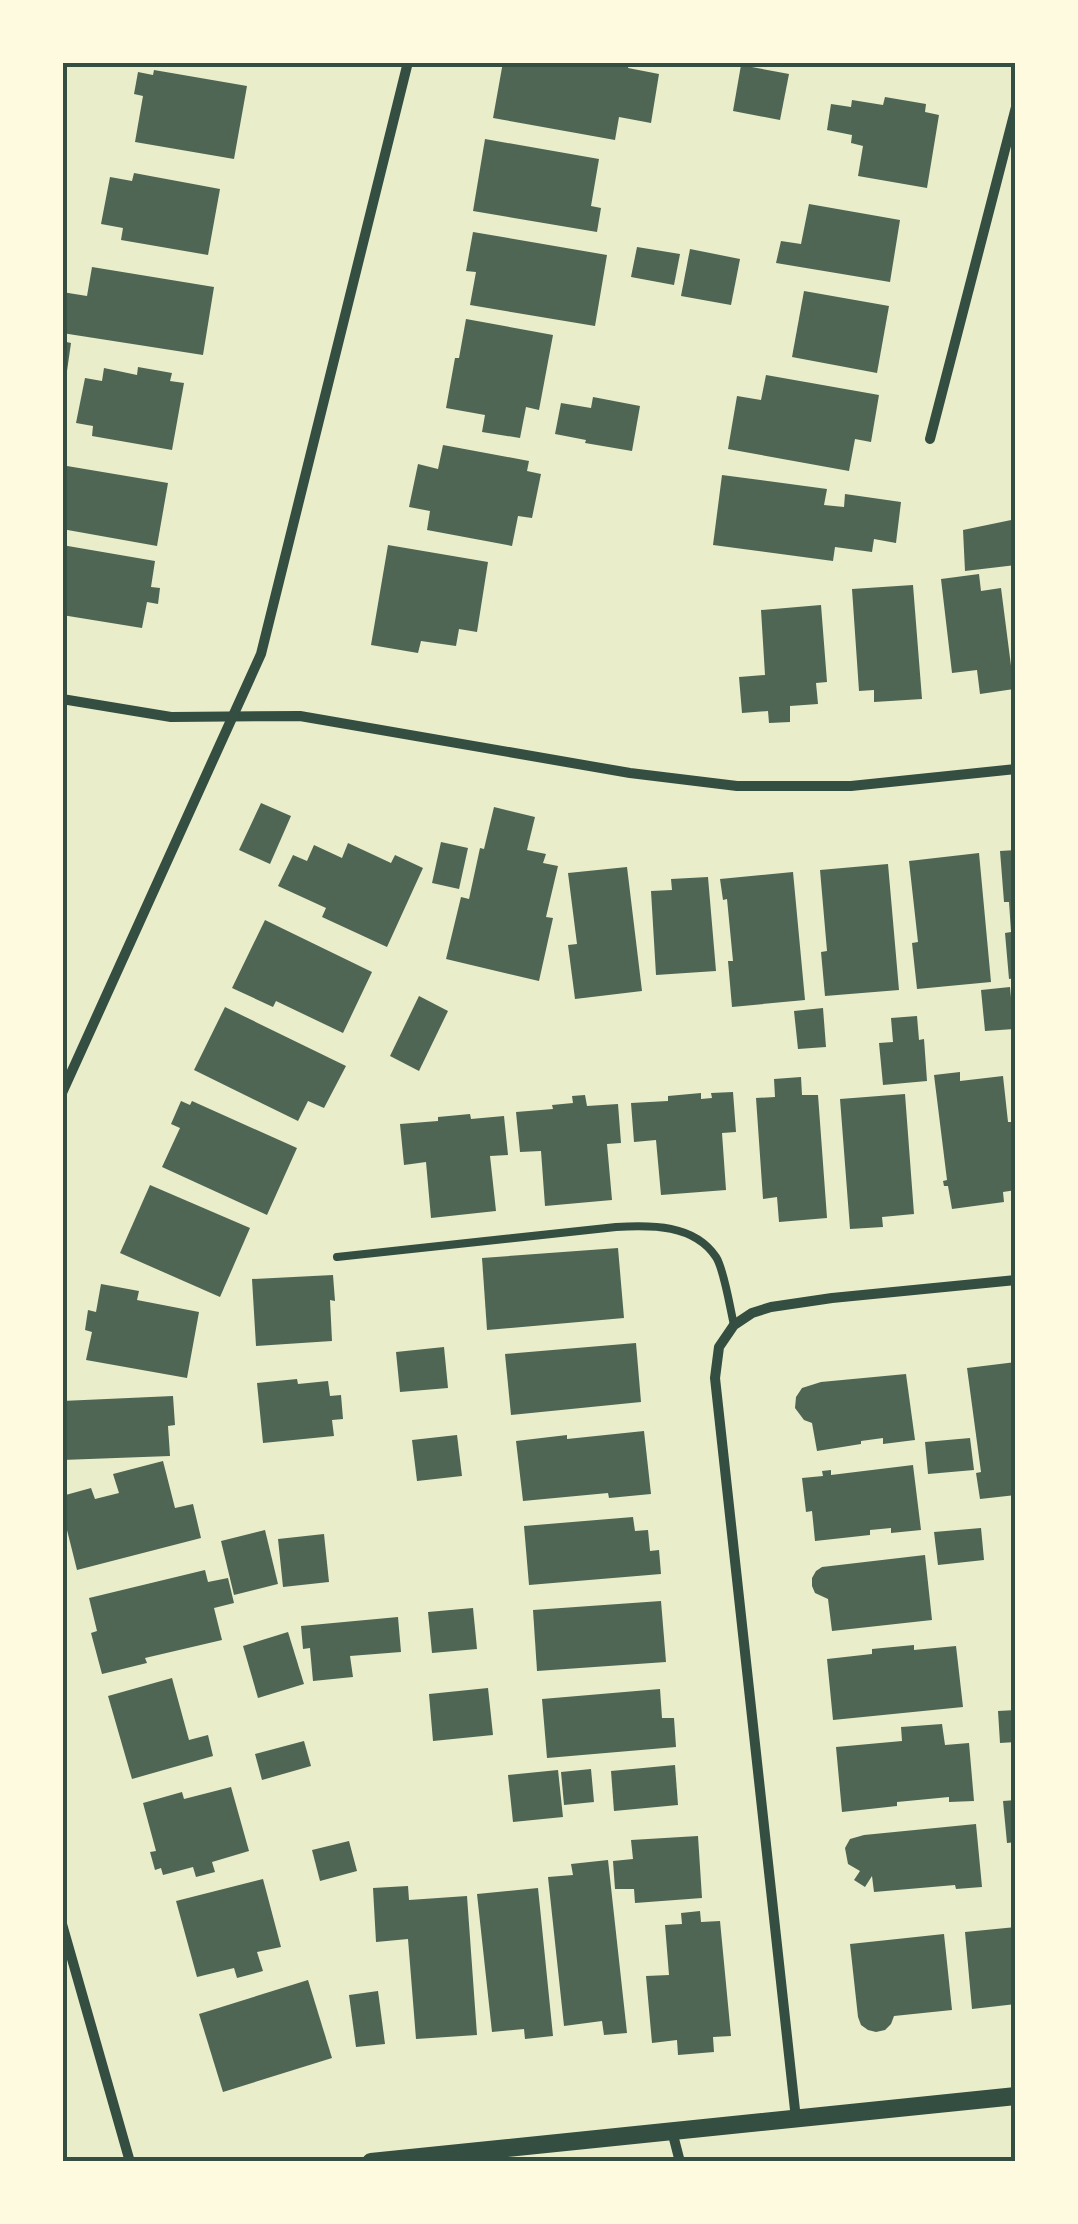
<svg xmlns="http://www.w3.org/2000/svg" width="1078" height="2224" viewBox="0 0 1078 2224" font-family="Helvetica,sans-serif">
  <rect width="100%" height="100%" fill="#e9edc9"/>
  <g fill="#4f6655">
    <polygon points="503,62 630,62 628,68 659,74 651,123 619,117 615,140 493,118"/>
    <polygon points="741,65 789,74 780,120 733,111"/>
    <polygon points="154,70 247,86 234,159 135,142 143,96 134,94 138,72 153,75"/>
    <polygon points="885,97 926,104 925,112 939,115 927,188 858,176 863,146 851,143 852,135 827,130 831,104 851,107 852,100 883,105"/>
    <polygon points="485,139 599,159 591,206 601,208 597,232 473,211"/>
    <polygon points="134,173 220,189 208,255 121,240 123,228 101,224 110,177 132,181"/>
    <polygon points="809,204 900,220 890,282 776,263 781,241 801,244"/>
    <polygon points="473,232 607,255 595,326 470,305 476,272 466,271"/>
    <polygon points="637,247 680,254 674,285 631,277"/>
    <polygon points="690,249 740,259 731,305 681,296"/>
    <polygon points="92,267 214,287 203,355 62,333 62,292 87,296"/>
    <polygon points="804,291 889,306 877,373 792,357"/>
    <polygon points="466,319 553,335 539,410 526,407 520,438 482,432 485,415 446,408 455,358 459,358"/>
    <polygon points="62,341 71,343 66,378 62,377"/>
    <polygon points="138,367 172,373 170,381 184,383 172,450 92,436 93,426 76,423 85,378 102,381 104,368 137,375"/>
    <polygon points="766,375 879,395 871,442 855,439 849,471 728,449 737,396 761,400"/>
    <polygon points="593,397 640,406 632,451 585,443 586,440 555,434 561,403 591,408"/>
    <polygon points="443,445 529,461 527,471 541,474 532,518 518,516 512,546 427,530 430,511 409,507 418,464 438,469"/>
    <polygon points="67,466 168,483 157,546 62,529 62,494"/>
    <polygon points="722,475 827,489 824,505 844,507 845,494 901,502 896,543 874,539 872,552 835,547 833,561 713,545"/>
    <polygon points="1016,519 1016,565 965,571 963,530"/>
    <polygon points="62,545 155,561 151,587 160,588 158,604 147,602 142,628 62,615"/>
    <polygon points="388,545 488,562 477,632 459,629 456,646 421,641 418,653 371,645"/>
    <polygon points="979,574 981,591 1001,588 1014,689 980,694 977,670 952,673 941,579"/>
    <polygon points="913,585 922,699 874,702 874,690 859,691 852,589"/>
    <polygon points="821,605 827,682 816,683 818,704 790,706 790,722 769,723 768,711 742,713 739,677 765,675 761,610"/>
    <polygon points="261,803 291,816 270,864 239,850"/>
    <polygon points="494,807 535,817 527,850 546,854 543,863 558,866 546,917 553,918 539,981 446,959 461,897 469,899 480,848 484,849"/>
    <polygon points="441,842 468,848 459,889 432,883"/>
    <polygon points="348,843 391,863 395,855 423,868 387,947 322,917 326,908 278,886 293,855 307,861 314,845 342,858"/>
    <polygon points="1016,850 1016,978 1009,979 1005,933 1011,932 1009,902 1004,902 1000,851"/>
    <polygon points="979,853 991,982 917,989 912,943 918,942 909,861"/>
    <polygon points="888,864 899,990 825,996 821,952 827,951 820,870"/>
    <polygon points="627,867 642,991 575,999 568,945 577,944 568,873"/>
    <polygon points="793,872 805,1000 732,1007 728,961 733,961 727,899 723,900 720,879"/>
    <polygon points="708,877 716,971 656,975 651,891 672,890 671,879"/>
    <polygon points="265,920 372,972 343,1033 276,1001 273,1007 232,988"/>
    <polygon points="1010,987 1014,1029 985,1031 981,990"/>
    <polygon points="419,996 448,1011 419,1071 390,1056"/>
    <polygon points="225,1007 346,1066 324,1108 308,1101 298,1121 194,1070"/>
    <polygon points="823,1008 826,1047 798,1049 794,1011"/>
    <polygon points="917,1016 919,1040 924,1039 927,1081 883,1085 879,1043 893,1042 891,1018"/>
    <polygon points="960,1072 960,1081 1003,1076 1008,1122 1013,1122 1016,1143 1016,1190 1003,1192 1004,1202 952,1209 948,1186 944,1186 943,1181 947,1180 934,1075"/>
    <polygon points="801,1077 802,1095 818,1095 827,1218 779,1222 777,1197 763,1199 756,1098 775,1097 774,1079"/>
    <polygon points="733,1092 736,1132 722,1133 726,1190 661,1195 656,1140 634,1142 631,1103 668,1101 668,1096 701,1093 701,1099 712,1098 711,1093"/>
    <polygon points="905,1094 914,1214 882,1217 883,1227 850,1229 840,1099"/>
    <polygon points="585,1095 587,1106 618,1104 621,1143 607,1144 612,1200 545,1206 541,1151 520,1152 516,1112 553,1109 552,1105 573,1103 572,1096"/>
    <polygon points="181,1101 190,1105 192,1101 297,1148 267,1215 162,1167 180,1128 171,1124"/>
    <polygon points="470,1114 471,1119 504,1116 508,1155 490,1156 496,1211 431,1218 426,1162 404,1165 400,1124 438,1121 438,1117"/>
    <polygon points="150,1185 250,1228 220,1297 120,1253"/>
    <polygon points="618,1248 624,1318 487,1330 482,1258"/>
    <polygon points="333,1275 335,1301 330,1300 332,1341 256,1346 252,1279"/>
    <polygon points="101,1284 139,1291 137,1300 199,1312 187,1378 86,1360 92,1332 85,1330 88,1310 96,1312"/>
    <polygon points="636,1343 641,1402 511,1415 505,1354"/>
    <polygon points="444,1347 448,1388 400,1392 396,1352"/>
    <polygon points="1016,1362 1016,1495 980,1499 976,1473 981,1472 967,1368"/>
    <polygon points="906,1374 915,1440 883,1444 883,1438 861,1441 861,1444 817,1451 812,1423 804,1420 795,1408 796,1397 802,1388 821,1382"/>
    <polygon points="297,1379 298,1384 328,1381 330,1396 341,1395 343,1419 332,1420 334,1436 263,1443 257,1383"/>
    <polygon points="173,1396 175,1425 168,1426 170,1456 62,1460 62,1401"/>
    <polygon points="644,1431 651,1494 609,1498 608,1493 523,1501 516,1441 567,1435 567,1439"/>
    <polygon points="457,1435 462,1476 417,1481 412,1440"/>
    <polygon points="970,1438 974,1470 928,1474 925,1442"/>
    <polygon points="163,1461 175,1508 193,1504 201,1538 77,1570 62,1510 62,1496 91,1488 95,1499 119,1493 113,1474"/>
    <polygon points="913,1465 921,1530 891,1533 891,1528 870,1530 870,1535 815,1541 812,1511 806,1512 802,1478 823,1476 822,1471 831,1470 831,1475"/>
    <polygon points="633,1517 635,1531 648,1530 650,1551 659,1550 661,1574 529,1585 524,1526"/>
    <polygon points="981,1528 984,1560 938,1565 934,1532"/>
    <polygon points="265,1530 278,1584 234,1595 221,1541"/>
    <polygon points="324,1534 329,1582 283,1587 278,1539"/>
    <polygon points="925,1555 932,1620 832,1631 828,1599 815,1593 812,1586 812,1578 816,1571 822,1567"/>
    <polygon points="205,1570 208,1582 228,1578 234,1603 214,1608 222,1640 145,1658 147,1663 102,1674 91,1633 97,1631 89,1598"/>
    <polygon points="661,1601 666,1662 537,1671 533,1610"/>
    <polygon points="473,1608 477,1649 432,1653 428,1612"/>
    <polygon points="398,1617 401,1652 350,1656 353,1677 313,1681 310,1648 303,1649 301,1626"/>
    <polygon points="288,1632 304,1684 258,1698 243,1646"/>
    <polygon points="914,1645 914,1650 956,1646 963,1707 833,1720 827,1659 872,1654 872,1649"/>
    <polygon points="172,1678 189,1740 208,1735 213,1756 132,1779 108,1696"/>
    <polygon points="488,1688 493,1735 433,1741 429,1694"/>
    <polygon points="660,1689 662,1718 674,1718 676,1747 547,1758 542,1699"/>
    <polygon points="1016,1710 1016,1742 1000,1743 998,1711"/>
    <polygon points="942,1724 945,1745 969,1743 974,1801 949,1802 949,1797 897,1802 897,1806 842,1812 836,1747 902,1741 901,1727"/>
    <polygon points="304,1741 311,1766 262,1780 255,1754"/>
    <polygon points="675,1765 678,1805 614,1811 611,1771"/>
    <polygon points="591,1769 594,1802 564,1805 561,1772"/>
    <polygon points="558,1770 563,1817 513,1822 508,1775"/>
    <polygon points="231,1787 249,1851 212,1862 215,1872 196,1877 193,1867 163,1875 161,1868 155,1870 150,1852 156,1851 143,1803 182,1792 184,1799"/>
    <polygon points="1016,1800 1016,1842 1007,1843 1003,1801"/>
    <polygon points="976,1824 982,1887 956,1889 955,1885 874,1892 872,1876 865,1887 854,1880 860,1871 848,1864 845,1848 850,1839 864,1835"/>
    <polygon points="698,1836 702,1898 635,1903 634,1889 615,1889 613,1861 633,1859 631,1840"/>
    <polygon points="349,1841 357,1871 320,1881 312,1850"/>
    <polygon points="608,1860 627,2033 604,2035 602,2021 564,2026 548,1877 573,1875 571,1864"/>
    <polygon points="263,1879 281,1947 257,1952 263,1971 237,1978 234,1968 197,1977 176,1901"/>
    <polygon points="408,1886 409,1900 467,1896 477,2035 416,2039 408,1939 376,1942 373,1888"/>
    <polygon points="538,1888 553,2036 525,2039 524,2029 492,2032 477,1894"/>
    <polygon points="700,1911 701,1922 720,1921 731,2036 713,2037 714,2052 678,2055 677,2040 652,2043 646,1976 669,1975 665,1925 682,1924 681,1913"/>
    <polygon points="1016,1927 1016,2004 972,2009 965,1932"/>
    <polygon points="944,1934 952,2010 894,2016 891,2024 885,2030 876,2032 868,2030 861,2025 858,2017 850,1944"/>
    <polygon points="308,1980 332,2058 223,2092 199,2014"/>
    <polygon points="378,1991 385,2044 356,2047 349,1995"/>
  </g>
  <g fill="none" stroke-linecap="round" stroke-linejoin="round">
    <path stroke="#344e41" stroke-width="8" d="M 337,1257 L 616,1227 C 651,1225 694,1224 716,1257 C 724,1269 730,1308 734,1325"/>
    <g stroke="#344e41" stroke-width="10">
      <polyline points="930,439 1016,107"/>
      <polyline points="62,699 171,717 300,716 630,773 737,786 851,786 1016,769"/>
      <polyline points="62,1093 261,654 408,62"/>
      <polyline points="62,1924 130,2162"/>
      <polyline points="796,2119 715,1378 719,1347 734,1325 752,1313 771,1307 832,1298 1016,1280"/>
      <polyline points="672,2131 680,2162"/>
    </g>
    <polyline stroke="#344e41" stroke-width="18" points="371,2162 1016,2096"/>
  </g>
  <rect width="1078" height="2224" fill="none" stroke="#fefae0" stroke-width="130"/>
  <rect x="65" y="65" width="948" height="2094" fill="none" stroke="#344e41" stroke-width="4"/>
</svg>
